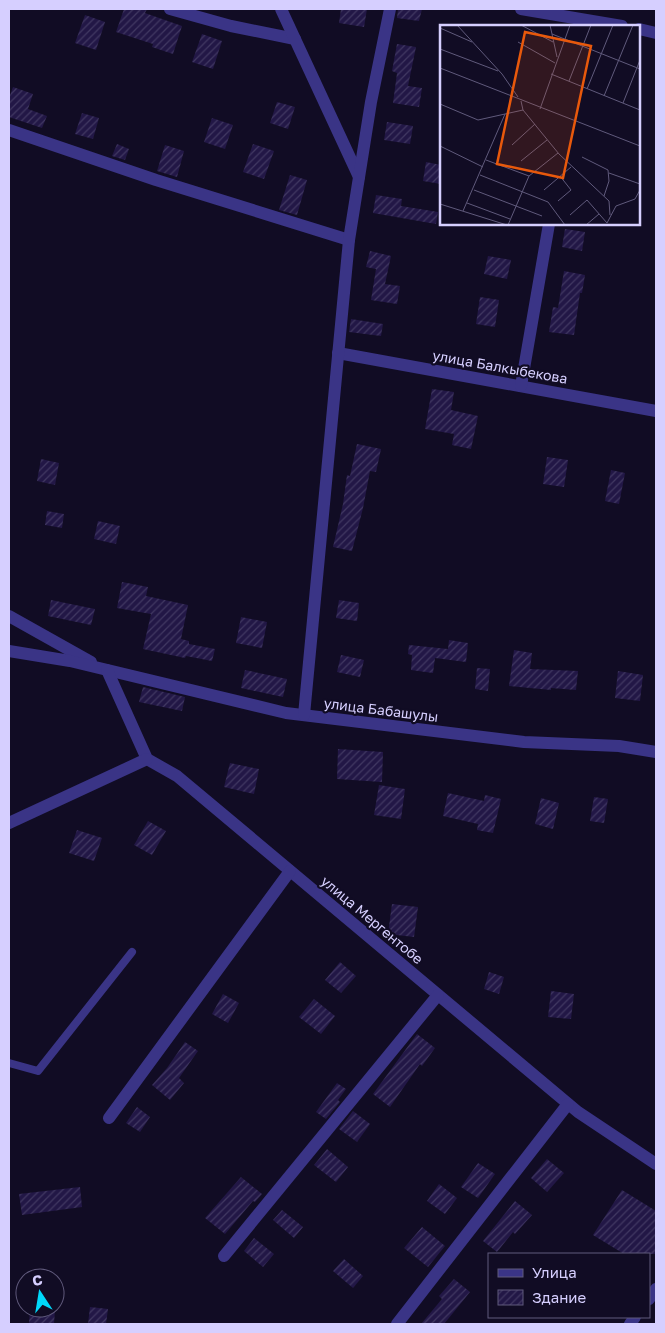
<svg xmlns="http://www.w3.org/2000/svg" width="665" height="1333" viewBox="0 0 665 1333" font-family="'Golos Text',sans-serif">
  <defs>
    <pattern id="building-hatch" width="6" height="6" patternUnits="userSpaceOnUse" patternTransform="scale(1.25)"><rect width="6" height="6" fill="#221746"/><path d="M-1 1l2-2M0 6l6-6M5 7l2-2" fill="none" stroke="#413862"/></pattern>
  </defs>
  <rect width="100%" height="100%" fill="#110c24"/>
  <g fill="url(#building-hatch)">
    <polygon points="124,9 147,9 145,13 182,26 173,54 152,47 153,44 116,32"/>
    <polygon points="341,9 367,9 364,27 339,23"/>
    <polygon points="398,9 422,9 419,21 397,18"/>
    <polygon points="85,15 105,22 96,50 75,43"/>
    <polygon points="202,34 222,41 213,69 192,62"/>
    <polygon points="397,44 416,47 408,86 422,88 419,107 393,103 397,73 392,71"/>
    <polygon points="13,87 33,94 28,109 47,116 42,128 9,117 9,98"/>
    <polygon points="277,102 295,107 288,129 270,123"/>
    <polygon points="82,113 99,118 93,139 75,134"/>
    <polygon points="212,118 233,125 225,149 204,142"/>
    <polygon points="387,122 413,126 410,144 384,140"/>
    <polygon points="117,144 129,149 125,160 112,156"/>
    <polygon points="253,144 274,151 264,179 243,172"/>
    <polygon points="165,145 184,151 177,177 157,171"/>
    <polygon points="426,162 441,165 441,184 423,181"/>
    <polygon points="290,175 307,180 297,215 279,210"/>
    <polygon points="376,195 402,199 401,206 438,212 436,224 373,213"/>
    <polygon points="565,229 585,232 582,251 562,247"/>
    <polygon points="370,251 391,256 385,284 400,286 397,304 371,300 376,269 366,267"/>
    <polygon points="488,256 511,260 507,279 484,274"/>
    <polygon points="564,271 585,275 582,293 580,293 574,335 549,332 553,307 558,308"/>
    <polygon points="480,297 499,300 495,327 476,324"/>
    <polygon points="351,319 383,324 381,336 349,332"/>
    <polygon points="432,389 454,392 451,410 478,416 471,449 452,445 454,434 425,429"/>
    <polygon points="357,444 381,449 376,472 370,471 363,508 352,551 333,547 343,504 347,475 350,476"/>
    <polygon points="547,457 568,460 564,487 543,484"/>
    <polygon points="41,459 59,463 55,485 37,481"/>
    <polygon points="611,470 625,473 619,504 605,501"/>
    <polygon points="47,511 64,514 62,528 45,525"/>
    <polygon points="98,521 120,526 116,544 94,539"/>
    <polygon points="122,582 148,587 146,596 188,605 181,639 189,641 189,644 215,649 212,661 186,656 185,658 143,649 151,614 117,608"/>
    <polygon points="51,600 95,609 91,625 48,616"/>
    <polygon points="339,600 359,603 357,621 336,618"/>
    <polygon points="241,617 267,622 262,648 236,643"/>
    <polygon points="449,640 468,643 466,662 435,658 433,673 411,670 412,655 408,654 409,645 448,649"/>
    <polygon points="514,650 532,653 530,669 578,671 576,690 551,688 551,690 509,686"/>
    <polygon points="341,655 364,660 360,677 337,672"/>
    <polygon points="477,668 490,669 488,691 475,689"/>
    <polygon points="245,670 287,679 283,697 241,688"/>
    <polygon points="618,671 643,675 640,701 615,698"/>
    <polygon points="143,687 185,697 182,711 139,702"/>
    <polygon points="338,749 383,752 382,782 337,779"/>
    <polygon points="230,763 259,769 254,794 224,787"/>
    <polygon points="379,785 405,789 401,819 374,815"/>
    <polygon points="448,793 484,801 485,795 501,799 493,833 477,830 478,824 443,816"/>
    <polygon points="594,797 608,799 604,823 590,821"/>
    <polygon points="541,798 559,803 553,829 535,824"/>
    <polygon points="148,821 166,831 152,855 134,845"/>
    <polygon points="77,830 102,838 94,861 69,853"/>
    <polygon points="392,904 418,907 414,937 388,934"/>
    <polygon points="340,962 356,976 341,993 325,980"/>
    <polygon points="489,972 504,977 499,994 484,989"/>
    <polygon points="551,991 574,994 571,1019 548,1017"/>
    <polygon points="223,994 239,1003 228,1023 212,1014"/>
    <polygon points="314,999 335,1016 321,1034 299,1017"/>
    <polygon points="417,1034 435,1048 422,1066 420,1064 390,1107 373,1094"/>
    <polygon points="185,1042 198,1051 179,1078 184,1083 170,1100 152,1085 167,1068"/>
    <polygon points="337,1083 346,1089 338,1100 340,1102 326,1119 316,1112"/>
    <polygon points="137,1107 150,1117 140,1132 126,1123"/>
    <polygon points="353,1111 370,1124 357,1142 339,1129"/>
    <polygon points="327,1149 348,1167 336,1182 314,1165"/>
    <polygon points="547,1159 564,1173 547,1192 531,1178"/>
    <polygon points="478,1163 495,1174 478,1198 461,1187"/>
    <polygon points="241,1177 262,1194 255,1202 253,1201 225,1234 205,1218"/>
    <polygon points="439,1184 457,1198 445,1214 427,1201"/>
    <polygon points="80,1187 82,1207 22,1215 19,1194"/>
    <polygon points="622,1190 656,1211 656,1254 624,1254 593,1235"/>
    <polygon points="515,1201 532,1215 515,1234 513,1232 497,1252 483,1241"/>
    <polygon points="282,1210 303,1227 294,1238 273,1220"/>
    <polygon points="422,1227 445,1246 428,1267 404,1248"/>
    <polygon points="254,1238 274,1254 263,1267 244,1251"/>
    <polygon points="344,1259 363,1276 353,1288 333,1271"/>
    <polygon points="454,1279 470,1292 444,1324 421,1324 442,1299 439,1296"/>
    <polygon points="90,1307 108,1309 106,1324 88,1324"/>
    <polygon points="30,1308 55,1310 54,1324 29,1324"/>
  </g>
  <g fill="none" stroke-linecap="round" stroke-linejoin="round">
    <polyline stroke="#3a3486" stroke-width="8" points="9,1063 38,1071 132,952"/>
    <g stroke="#3a3486" stroke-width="12">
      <polyline points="170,9 231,26 295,39"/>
      <polyline points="281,9 359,177"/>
      <polyline points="521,9 622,26"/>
      <polyline points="639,29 656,33"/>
      <polyline points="9,130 156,180 349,240"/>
      <polyline points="338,353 656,411"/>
      <polyline points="521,386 549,224"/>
      <polyline points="9,616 91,662"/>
      <polyline points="9,651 70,661 286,713 524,742 619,746 656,752"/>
      <polyline points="107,670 147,759 177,776 578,1112 656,1164"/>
      <polyline points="304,715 349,240 371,102 390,9"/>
      <polyline points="9,823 147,759"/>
      <polyline points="109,1118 290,871"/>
      <polyline points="224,1256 438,995"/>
      <polyline points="649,1299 656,1289"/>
      <polyline points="397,1324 568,1104"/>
      <polyline points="630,1324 635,1317"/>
    </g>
  </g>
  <g text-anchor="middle" stroke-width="4.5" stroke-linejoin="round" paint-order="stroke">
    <g font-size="14" fill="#d6cfff" stroke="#110c24">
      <text transform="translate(500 367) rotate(10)" y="5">улица Балкыбекова</text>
      <text transform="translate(381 710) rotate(7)" y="5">улица Бабашулы</text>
      <text transform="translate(372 920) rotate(40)" y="5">улица Мергентобе</text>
    </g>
  </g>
  <g transform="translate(440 25)">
    <rect width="200" height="200" fill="#110c24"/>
    <path fill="none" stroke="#605a7c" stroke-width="1" d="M 17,0 L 62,49 L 78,72M 81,0 L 113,17M 110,0 L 117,32M 0,3 L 32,17M 112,9 L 200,44M 78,17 L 115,38M 0,24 L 58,46M 0,43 L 200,121M 111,49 L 200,85M 129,56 L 151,0M 147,64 L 173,0M 164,71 L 193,0M 81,76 L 83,85 L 119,129 L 169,176 L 170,190M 183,78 L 200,35M 0,79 L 38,95 L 65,89M 100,84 L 130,0M 72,120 L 95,99M 0,121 L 43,142M 142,132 L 168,145 L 169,156 L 164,171M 46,135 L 89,151M 81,136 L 107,115M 169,148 L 200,159M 40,150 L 108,177 L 125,200M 34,165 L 102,191M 104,165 L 131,142M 118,176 L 131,165 L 120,151M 27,178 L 70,194M 0,179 L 67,200M 23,186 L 65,89 L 83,85M 130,190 L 147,175 L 167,198M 167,198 L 176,181 L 195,174 L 200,165M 68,200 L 89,151 L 118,128M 146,200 L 159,189"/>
    <path fill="#e8590c" fill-opacity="0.15" stroke="#e8590c" stroke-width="2.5" d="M 85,7 L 151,21 L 123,153 L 57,139 Z"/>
    <rect width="200" height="200" fill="none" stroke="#d6cfff" stroke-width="2.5"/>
  </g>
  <rect width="665" height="1333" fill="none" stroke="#d6cfff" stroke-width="20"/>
  <rect x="488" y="1253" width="162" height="65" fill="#110c24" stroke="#605a7c"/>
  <rect x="498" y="1269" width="25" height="8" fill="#3a3486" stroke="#605a7c"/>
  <text x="532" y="1278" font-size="15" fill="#d6cfff">Улица</text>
  <rect x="498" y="1290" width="25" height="15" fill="url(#building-hatch)" stroke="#605a7c"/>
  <text x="532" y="1303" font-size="15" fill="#d6cfff">Здание</text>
  <g transform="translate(40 1293) rotate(348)"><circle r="24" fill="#110c24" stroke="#605a7c"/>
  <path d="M0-4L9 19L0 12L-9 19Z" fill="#00d8fa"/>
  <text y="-8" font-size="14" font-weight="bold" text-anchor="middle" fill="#d6cfff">С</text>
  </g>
</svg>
